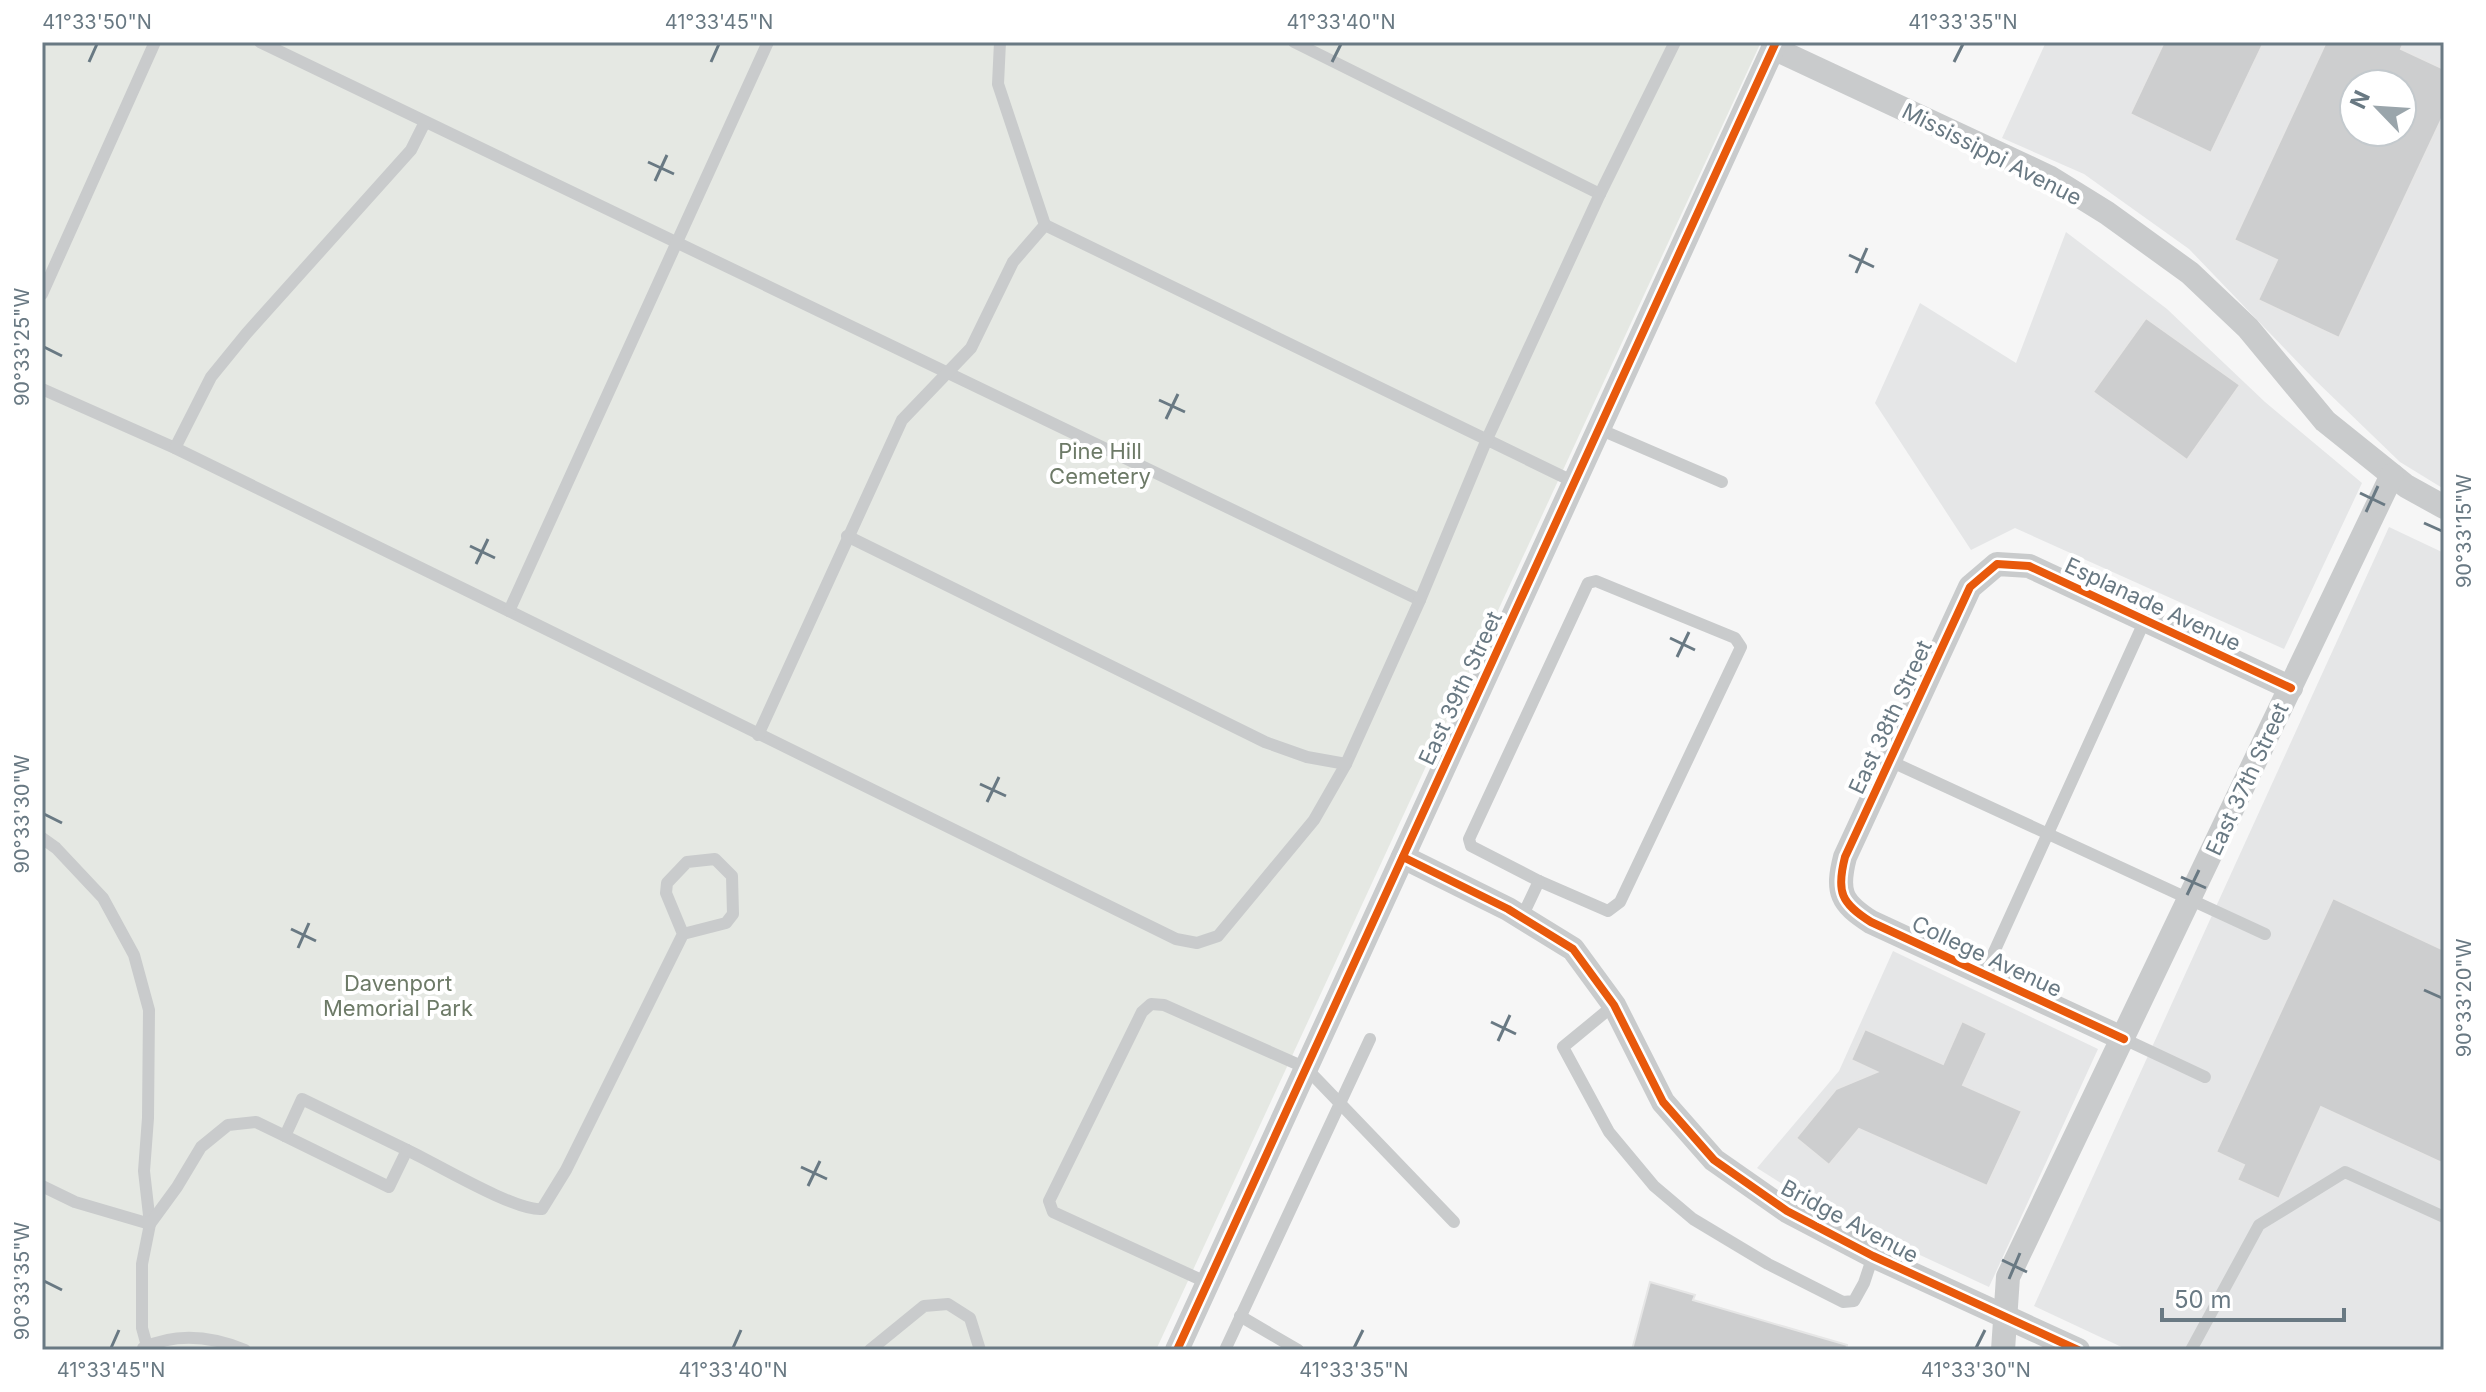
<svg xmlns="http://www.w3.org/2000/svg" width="2486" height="1392" viewBox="0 0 2486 1392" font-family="Inter,sans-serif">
  <rect width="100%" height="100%" fill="#f6f6f6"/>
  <g fill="#e5e6e7" fill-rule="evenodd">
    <path d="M 2046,42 L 2444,42 L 2444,489 L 2400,462 L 2314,379 L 2189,249 L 2084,174 L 2002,138 ZM 2354,84 L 2402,84 L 2402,132 L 2354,132 Z"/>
    <polygon points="2066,232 2167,309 2265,402 2362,483 2284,649 2015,528 1971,550 1875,403 1920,303 2016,363"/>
    <polygon points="2389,527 2444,553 2444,1350 2128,1350 2034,1306"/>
    <polygon points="1893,951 2098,1049 1989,1287 1825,1211 1757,1168 1839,1071"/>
  </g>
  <polygon fill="#e5e8e3" points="42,42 1761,42 1156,1350 42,1350"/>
  <g fill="#cdcecf" stroke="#e6e6e6" stroke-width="2" fill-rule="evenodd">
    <polygon points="2164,42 2264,42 2211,153 2130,114"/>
    <path d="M 2326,42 L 2404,42 L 2401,49 L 2444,69 L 2444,114 L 2339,338 L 2258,300 L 2277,260 L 2234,240 ZM 2354,84 L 2402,84 L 2402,132 L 2354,132 Z"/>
    <polygon points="2146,318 2240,385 2187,460 2093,392"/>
    <polygon points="2333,898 2444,950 2444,1164 2321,1107 2279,1199 2237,1180 2244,1165 2216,1152"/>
    <polygon points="1962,1021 1987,1033 1963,1085 2022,1111 1987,1186 1859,1129 1829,1165 1796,1138 1836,1089 1877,1072 1851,1060 1865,1029 1943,1064"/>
    <polygon points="1650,1282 1695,1295 1693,1300 1847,1345 1846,1350 1632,1350"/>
  </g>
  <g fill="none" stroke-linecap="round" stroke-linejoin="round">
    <g stroke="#c9cbcc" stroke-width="12">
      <polyline points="260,42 1420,600"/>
      <polyline points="1294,42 1600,194"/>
      <polyline points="1045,225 1574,482"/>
      <polyline points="42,294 155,42"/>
      <polyline points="42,389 175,448 509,611 1176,939 1197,943 1218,936 1314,820 1346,764 1420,600 1487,439 1600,194 1675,42"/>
      <polyline points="1599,429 1722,482"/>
      <polyline points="175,448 211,377 246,334 411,150 425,122"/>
      <polyline points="847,536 1265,742 1307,757 1346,764"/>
      <polygon points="1596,581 1735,638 1741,647 1620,902 1608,911 1539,881 1471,846 1469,839 1588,583"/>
      <polyline points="509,611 768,42"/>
      <polyline points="758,735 902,420 971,348 1013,262 1045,225 998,84 1000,42"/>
      <polyline points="1890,761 2265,934"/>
      <polyline points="42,838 56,848 103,898 134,955 149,1010 148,1118 144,1171 150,1224 142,1264 142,1328 147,1346"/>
      <polyline points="1522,917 1539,881"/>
      <polyline points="1984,974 2145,620"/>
      <polyline points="1614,1005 1563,1047 1609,1132 1654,1186 1693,1219 1768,1264 1843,1302 1854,1301 1864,1283 1873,1256"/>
      <polyline points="2124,1039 2205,1077"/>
      <polygon points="302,1099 407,1150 389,1187 285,1136"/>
      <path d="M 407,1150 C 435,1163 516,1212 542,1209 L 566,1170 L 683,934 L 666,893 L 667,883 L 687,862 L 715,859 L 732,876 L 733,914 L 726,923 L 683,934"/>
      <polyline points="42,1186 75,1202 150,1224 177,1187 201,1147 228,1125 256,1122 285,1136"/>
      <polyline points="1208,1283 1053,1212 1049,1201 1142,1012 1151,1004 1164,1005 1306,1068 1454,1222"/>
      <polyline points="1240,1316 1298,1350"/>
      <path d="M 143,1348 C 177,1332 211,1336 245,1350"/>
      <polyline points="870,1350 924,1306 948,1304 970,1318 980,1350"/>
      <polyline points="1225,1350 1370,1039"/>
      <polyline points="2191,1350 2259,1225 2345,1172 2444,1217"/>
    </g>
    <g stroke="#c9cbcc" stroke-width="24">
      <polyline points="1773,48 2049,177 2107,213 2190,273 2248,328 2325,421 2406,486 2444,507"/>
      <polyline points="1403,857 1508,909 1573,949 1614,1005 1663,1102 1714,1160 1787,1211 1873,1256 2078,1350"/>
      <path d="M 2124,1039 L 1871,922 C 1841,903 1836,892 1845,857 L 1970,587 L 1997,564 L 2029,566 L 2291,688"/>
      <polyline points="1177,1350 1776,42"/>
      <polyline points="2003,1350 2008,1277 2392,475"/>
    </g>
    <defs>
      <g id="cycleway">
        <polyline points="1403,857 1508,909 1573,949 1614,1005 1663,1102 1714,1160 1787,1211 1873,1256 2078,1350"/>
        <path d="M 2124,1039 L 1871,922 C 1841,903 1836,892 1845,857 L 1970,587 L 1997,564 L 2029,566 L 2291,688"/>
        <polyline points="1177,1350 1776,42"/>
      </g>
    </defs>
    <use href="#cycleway" stroke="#fff" stroke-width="13"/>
    <use href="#cycleway" stroke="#e8590c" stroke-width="8"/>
  </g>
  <path fill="none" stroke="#697983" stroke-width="3" d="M 89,62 L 97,44M 711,62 L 719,44M 1332,62 L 1341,44M 1954,62 L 1963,44M 648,162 L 674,174M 655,181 L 667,155M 1849,255 L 1874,267M 1856,273 L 1867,248M 44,347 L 62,356M 1159,400 L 1185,412M 1166,419 L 1178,394M 2360,493 L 2385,505M 2366,512 L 2378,486M 2424,523 L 2442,531M 470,546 L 495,558M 476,564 L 488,539M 1670,638 L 1695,650M 1677,657 L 1689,632M 980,784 L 1006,796M 987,802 L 999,777M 44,814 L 62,823M 2181,877 L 2206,888M 2187,895 L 2199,870M 291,929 L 316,941M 298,948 L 309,923M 2424,990 L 2442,998M 1491,1022 L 1516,1034M 1498,1041 L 1510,1015M 801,1167 L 827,1179M 808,1186 L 820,1161M 2002,1260 L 2027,1272M 2009,1279 L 2020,1253M 44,1281 L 62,1290M 111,1348 L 119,1330M 733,1348 L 741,1330M 1354,1348 L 1363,1330M 1976,1348 L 1985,1330"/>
  <g text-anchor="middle" stroke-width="8" stroke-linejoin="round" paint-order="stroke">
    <g font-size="22" fill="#697983" stroke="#fff">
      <text transform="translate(1992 154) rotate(27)" y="8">Mississippi Avenue</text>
      <text transform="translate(2153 604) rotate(25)" y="8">Esplanade Avenue</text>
      <text transform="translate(1460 688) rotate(-65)" y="8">East 39th Street</text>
      <text transform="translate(1890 717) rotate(-65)" y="8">East 38th Street</text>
      <text transform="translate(2247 779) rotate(-65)" y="8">East 37th Street</text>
      <text transform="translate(1987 956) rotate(25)" y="8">College Avenue</text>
      <text transform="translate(1850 1221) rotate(28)" y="8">Bridge Avenue</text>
    </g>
    <g font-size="22" fill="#6d7a67" stroke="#fff">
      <text x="1100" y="459">Pine Hill<tspan x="1100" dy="25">Cemetery</tspan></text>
      <text x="398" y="991">Davenport<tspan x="398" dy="25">Memorial Park</tspan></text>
    </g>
  </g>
  <rect width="2486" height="1392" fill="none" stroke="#ffffff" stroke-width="88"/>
  <g transform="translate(2378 108) rotate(295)"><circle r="38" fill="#ffffff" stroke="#c3c9cd" stroke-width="2"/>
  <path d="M0-6L14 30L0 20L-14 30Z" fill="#9aa5ab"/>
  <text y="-12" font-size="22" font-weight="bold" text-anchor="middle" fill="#697983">N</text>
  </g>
  <path d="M2162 1308v12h182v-12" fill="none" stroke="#697983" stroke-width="4"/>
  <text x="2174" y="1308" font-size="24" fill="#697983" stroke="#ffffff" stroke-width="6" paint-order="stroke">50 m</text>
  <rect x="44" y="44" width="2398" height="1304" fill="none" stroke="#697983" stroke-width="3"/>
  <g font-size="20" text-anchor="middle" fill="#697983">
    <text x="97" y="29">41°33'50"N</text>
    <text x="719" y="29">41°33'45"N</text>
    <text x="1341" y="29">41°33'40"N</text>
    <text x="1963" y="29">41°33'35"N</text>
    <text transform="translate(22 347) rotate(-90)" y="7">90°33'25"W</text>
    <text transform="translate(2464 531) rotate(-90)" y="7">90°33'15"W</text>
    <text transform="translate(22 814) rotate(-90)" y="7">90°33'30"W</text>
    <text transform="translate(2464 998) rotate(-90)" y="7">90°33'20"W</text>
    <text transform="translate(22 1281) rotate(-90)" y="7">90°33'35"W</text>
    <text x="111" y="1377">41°33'45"N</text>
    <text x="733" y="1377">41°33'40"N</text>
    <text x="1354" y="1377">41°33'35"N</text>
    <text x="1976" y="1377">41°33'30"N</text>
  </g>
</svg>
